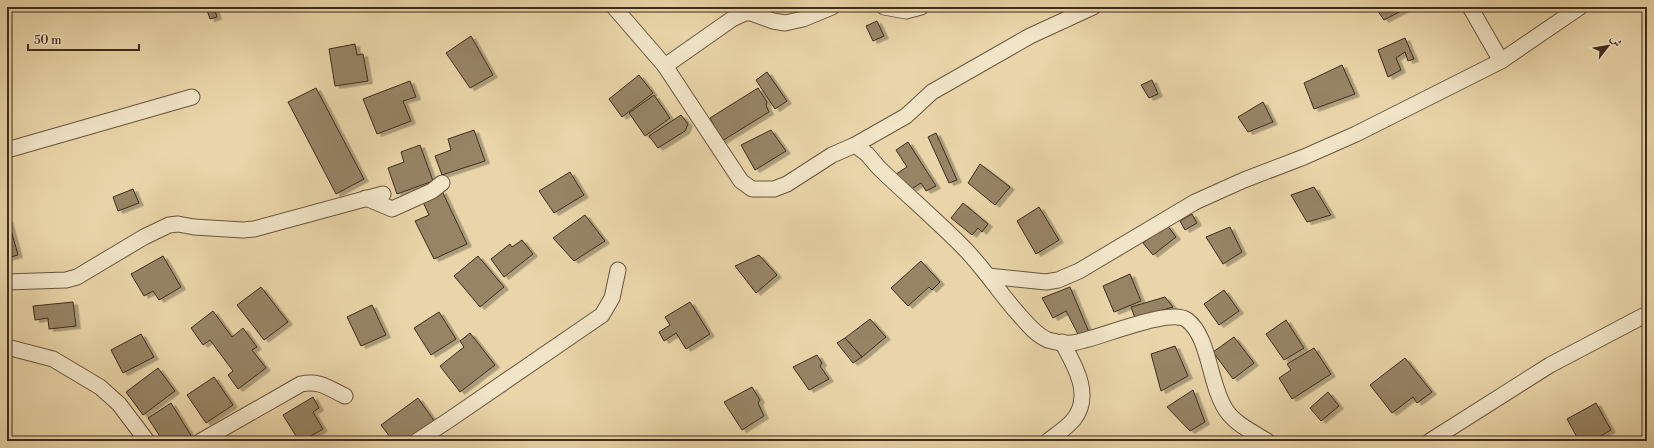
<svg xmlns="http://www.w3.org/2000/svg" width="1654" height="448" viewBox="0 0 1654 448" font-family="'Libre Bodoni',Amiri,serif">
  <defs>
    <filter id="shadow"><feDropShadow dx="4.5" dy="2.5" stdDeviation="0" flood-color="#0004"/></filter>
  </defs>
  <rect width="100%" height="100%" fill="#e9d5a9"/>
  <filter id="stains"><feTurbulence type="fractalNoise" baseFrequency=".005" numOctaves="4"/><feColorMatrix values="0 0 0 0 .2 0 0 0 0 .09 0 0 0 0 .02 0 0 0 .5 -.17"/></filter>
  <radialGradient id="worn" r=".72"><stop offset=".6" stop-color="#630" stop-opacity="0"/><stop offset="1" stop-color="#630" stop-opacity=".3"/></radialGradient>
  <g fill="#978465" stroke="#3e2c1c" filter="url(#shadow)">
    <polygon points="1375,7 1404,7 1405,9 1384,20"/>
    <polygon points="214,8 217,17 210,19 207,10"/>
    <polygon points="877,21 884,36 873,41 866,26"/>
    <polygon points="471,36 493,75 470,88 446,53"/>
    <polygon points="1405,38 1414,59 1408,61 1405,52 1396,58 1401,70 1388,77 1378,50"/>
    <polygon points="355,44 357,55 363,54 368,81 335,86 329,49"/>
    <polygon points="1342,65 1355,94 1314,109 1304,83"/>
    <polygon points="767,72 787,101 775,109 756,80"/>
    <polygon points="639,75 653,93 622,117 609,99"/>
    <polygon points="1152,80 1158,94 1149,98 1141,85"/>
    <polygon points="410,81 416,97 403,101 411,121 377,134 363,99"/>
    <polygon points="316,88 364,179 336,194 288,102"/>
    <polygon points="758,88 767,102 766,105 769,112 722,141 710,118"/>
    <polygon points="654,95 670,118 645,136 629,113"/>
    <polygon points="1263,102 1273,122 1248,132 1238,117"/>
    <polygon points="681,115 688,124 685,131 658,148 649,136"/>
    <polygon points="474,130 485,161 442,175 435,156 451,150 448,139"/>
    <polygon points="771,130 786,151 755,170 741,145"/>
    <polygon points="936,133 957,180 949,183 928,137"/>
    <polygon points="908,142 936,186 926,191 921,183 910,190 893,176 907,167 896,150"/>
    <polygon points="420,145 433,181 397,194 388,168 404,162 401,152"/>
    <polygon points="980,164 1010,187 995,205 968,183"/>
    <polygon points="570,172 584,195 554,213 539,191"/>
    <polygon points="1314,187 1331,215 1307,222 1291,195"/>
    <polygon points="133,189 139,203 118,211 113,197"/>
    <polygon points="442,191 467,244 434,259 415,221 429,215 422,200"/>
    <polygon points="963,203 988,224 982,232 978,228 972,235 951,218"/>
    <polygon points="1039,207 1059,240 1036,254 1017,221"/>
    <polygon points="1192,214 1197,223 1185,230 1180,221"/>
    <polygon points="585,215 605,241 574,261 553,238"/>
    <polygon points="8,219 18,255 7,258 7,220"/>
    <polygon points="1167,225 1176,237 1153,255 1143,243"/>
    <polygon points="1230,227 1242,252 1223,264 1206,237"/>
    <polygon points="522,240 533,254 504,277 491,259 510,244 512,247"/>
    <polygon points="759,255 777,275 756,293 735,266"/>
    <polygon points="163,256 181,287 159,300 153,291 144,296 131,274"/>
    <polygon points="478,256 504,287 480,307 454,276"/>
    <polygon points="921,261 940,282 932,290 929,287 908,306 891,288"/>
    <polygon points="1130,274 1141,301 1114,312 1103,286"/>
    <polygon points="261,287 288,322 264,340 237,305"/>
    <polygon points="1070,287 1091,337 1079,336 1066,311 1053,318 1042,298"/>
    <polygon points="1224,290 1239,311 1219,325 1204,304"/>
    <polygon points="1165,297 1173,307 1135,318 1131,307"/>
    <polygon points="73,302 76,326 49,329 48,318 35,320 33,306"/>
    <polygon points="690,302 710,334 686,349 676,333 664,341 659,332 670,325 665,317"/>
    <polygon points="372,305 386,335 361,346 347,317"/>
    <polygon points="213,311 232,337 243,328 257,347 252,350 266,368 238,389 228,375 233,371 210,340 203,345 191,328"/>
    <polygon points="439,312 456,339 431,355 414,328"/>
    <polygon points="870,319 886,337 862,357 845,338"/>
    <polygon points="1286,320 1304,348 1284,360 1266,334"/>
    <polygon points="470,333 495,365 460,392 440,366 464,347 460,341"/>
    <polygon points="141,334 154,357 123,373 111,350"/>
    <polygon points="1234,337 1254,363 1233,379 1213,352"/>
    <polygon points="845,338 862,357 853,363 837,343"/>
    <polygon points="1175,346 1188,376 1161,391 1151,354"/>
    <polygon points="1314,348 1331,374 1292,399 1279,378 1291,370 1287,364"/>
    <polygon points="817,355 822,363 820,366 829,379 809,390 793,367"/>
    <polygon points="1405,358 1432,392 1417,403 1413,397 1392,413 1370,385"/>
    <polygon points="158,368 175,391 143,415 126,392"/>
    <polygon points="214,377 233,405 206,423 187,395"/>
    <polygon points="752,387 760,400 758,403 764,416 742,430 724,402"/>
    <polygon points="1193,390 1205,422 1190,431 1167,407"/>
    <polygon points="1328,392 1339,406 1321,421 1310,408"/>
    <polygon points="313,397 319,408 313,412 323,429 302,441 299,441 283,415"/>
    <polygon points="418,398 435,422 409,441 393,441 381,425"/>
    <polygon points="171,403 192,437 185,441 163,441 148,418"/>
    <polygon points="1596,403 1611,430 1592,441 1579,441 1567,419"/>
  </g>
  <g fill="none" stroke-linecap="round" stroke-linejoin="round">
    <defs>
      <g id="street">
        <path d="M 614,7 L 665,66 L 741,181 L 752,189 L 774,189 L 787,184 L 832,155 L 855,145 L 867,154 L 879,168 C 906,194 936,220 963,247 C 982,266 997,289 1015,310 C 1024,320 1035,335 1048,340 C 1055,342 1065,344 1072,343 C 1096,340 1169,307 1187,320 C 1210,337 1209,385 1226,410 C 1235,424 1253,432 1267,441"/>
        <polyline points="884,7 906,11 921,7"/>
        <polyline points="1470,7 1501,61"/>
        <polyline points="665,66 732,19 745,13 751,13 773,21 785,23 803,19 832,7"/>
        <polyline points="855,145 906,116 932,92 1030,36 1093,7"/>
        <polyline points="7,150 192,97"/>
        <polyline points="366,198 392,209 432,191 442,183"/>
        <polyline points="988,276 1046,282 1058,280 1079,271 1195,202 1244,180 1304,157 1356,134 1501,61 1580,7"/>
        <polyline points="7,282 66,280 77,277 144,237 169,225 178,224 194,227 243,230 254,229 383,194"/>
        <polyline points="7,347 53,359 100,387 119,404 147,441"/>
        <path d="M 201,441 L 301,384 C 320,380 328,388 345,396"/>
        <polyline points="417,441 449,420 602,315 612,298 618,270"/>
        <path d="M 1048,441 C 1057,434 1068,427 1074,419 C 1093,395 1074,364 1062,342"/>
        <polyline points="1430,441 1550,365 1647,314"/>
      </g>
    </defs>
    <use href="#street" stroke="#69563f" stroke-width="17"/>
    <use href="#street" stroke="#f1e4c7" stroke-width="15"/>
  </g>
  <rect width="1654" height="448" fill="none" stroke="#e9d5a9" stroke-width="24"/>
  <rect x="8" y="8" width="1638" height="432" fill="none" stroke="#3e2c1c" stroke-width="2"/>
  <rect x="12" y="12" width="1630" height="424" fill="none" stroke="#3e2c1c"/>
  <g transform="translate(1608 46) rotate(59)" stroke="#f1e4c7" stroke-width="3" paint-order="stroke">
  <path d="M0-3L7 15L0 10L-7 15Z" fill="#3e2c1c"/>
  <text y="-6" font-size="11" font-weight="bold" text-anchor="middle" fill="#3e2c1c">ش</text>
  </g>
  <path d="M28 44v6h111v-6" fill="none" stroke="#3e2c1c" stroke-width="2"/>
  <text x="34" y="44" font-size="12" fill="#3e2c1c" stroke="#f1e4c7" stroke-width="3" paint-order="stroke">50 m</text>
  <rect width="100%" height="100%" filter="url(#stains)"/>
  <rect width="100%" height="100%" fill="url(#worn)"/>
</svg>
